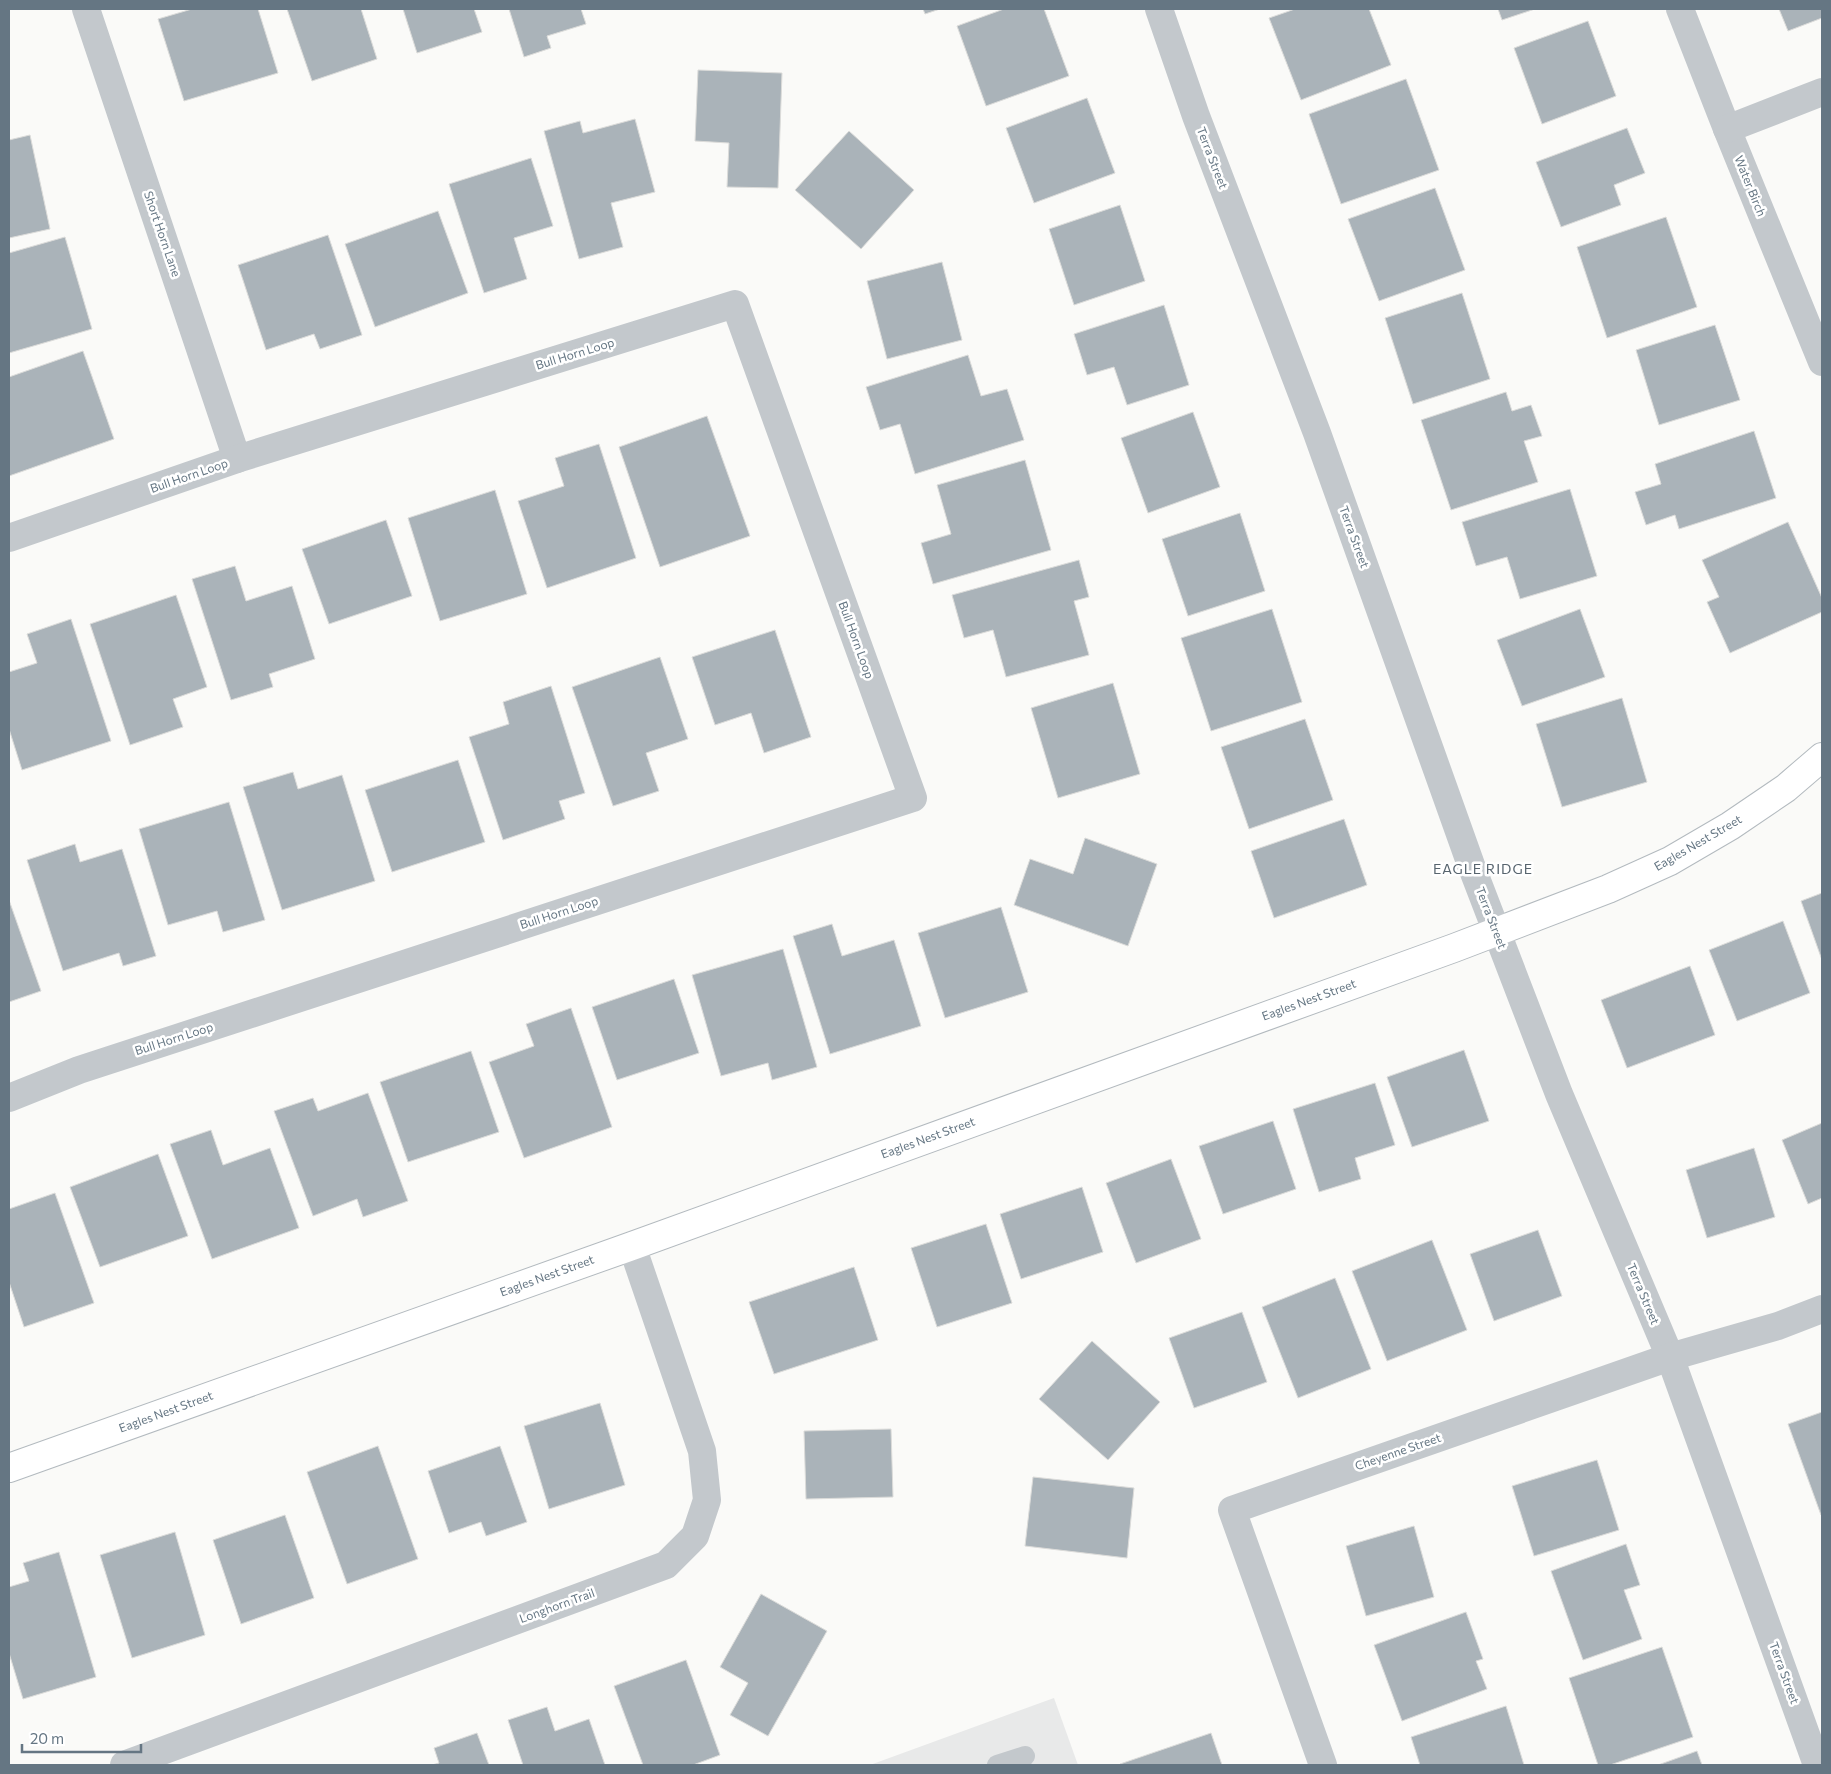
<svg xmlns="http://www.w3.org/2000/svg" width="1831" height="1774" viewBox="0 0 1831 1774" font-family="Commissioner,sans-serif">
  <rect width="100%" height="100%" fill="#fafaf8"/>
  <polygon fill="#e8e9e9" points="1054,1698 1078,1765 870,1765"/>
  <g fill="#aab3b9" stroke="#dcdcda">
    <polygon points="192,9 258,9 278,73 184,101 158,19"/>
    <polygon points="287,9 361,9 377,59 312,81"/>
    <polygon points="403,9 474,9 482,32 417,53"/>
    <polygon points="509,9 581,9 586,24 547,36 551,48 524,57"/>
    <polygon points="923,9 940,9 925,14"/>
    <polygon points="1004,9 1044,9 1069,76 986,106 957,26"/>
    <polygon points="1295,9 1369,9 1391,65 1301,100 1269,18"/>
    <polygon points="1498,9 1535,9 1502,20"/>
    <polygon points="1779,9 1822,9 1822,18 1788,31"/>
    <polygon points="1588,21 1616,96 1542,124 1514,48"/>
    <polygon points="698,70 782,73 778,188 727,187 729,143 695,141"/>
    <polygon points="1406,79 1439,170 1341,204 1309,114"/>
    <polygon points="1087,98 1115,173 1034,203 1006,128"/>
    <polygon points="635,119 655,192 611,203 623,247 579,259 544,131 580,121 583,133"/>
    <polygon points="1627,128 1645,173 1614,185 1621,205 1561,227 1536,162"/>
    <polygon points="849,131 914,190 861,249 795,190"/>
    <polygon points="30,135 50,229 9,238 9,140"/>
    <polygon points="531,158 553,226 514,238 527,279 484,293 449,184"/>
    <polygon points="1435,188 1465,270 1379,301 1348,219"/>
    <polygon points="1120,205 1145,281 1074,305 1049,229"/>
    <polygon points="438,211 468,293 375,327 345,244"/>
    <polygon points="1666,217 1697,307 1607,338 1577,247"/>
    <polygon points="328,235 362,335 320,349 314,334 266,350 238,265"/>
    <polygon points="65,237 92,329 9,353 9,253"/>
    <polygon points="942,262 962,340 887,359 867,281"/>
    <polygon points="1462,293 1490,379 1413,404 1385,318"/>
    <polygon points="1164,305 1189,385 1127,405 1114,367 1087,375 1074,334"/>
    <polygon points="1715,325 1740,400 1659,425 1636,350"/>
    <polygon points="83,351 114,439 9,476 9,377"/>
    <polygon points="968,355 981,396 1007,389 1024,440 915,474 900,424 880,430 866,387"/>
    <polygon points="1506,392 1512,411 1531,405 1542,436 1524,441 1538,482 1451,510 1421,420"/>
    <polygon points="1193,412 1220,487 1148,513 1121,438"/>
    <polygon points="707,416 750,536 660,567 619,447"/>
    <polygon points="1754,431 1776,498 1679,529 1675,515 1646,525 1635,492 1661,484 1655,464"/>
    <polygon points="599,444 636,558 547,588 518,501 564,486 555,458"/>
    <polygon points="1025,460 1051,550 933,584 921,543 951,534 937,485"/>
    <polygon points="1570,489 1597,576 1520,599 1507,557 1476,566 1462,522"/>
    <polygon points="495,490 527,594 440,621 408,518"/>
    <polygon points="1240,513 1265,591 1188,616 1162,539"/>
    <polygon points="386,520 412,596 329,624 302,549"/>
    <polygon points="1788,522 1822,598 1822,612 1730,653 1707,602 1719,597 1702,560"/>
    <polygon points="1079,560 1089,597 1074,601 1089,655 1006,677 993,630 964,638 952,595"/>
    <polygon points="235,566 246,601 292,586 315,659 269,674 273,687 231,700 192,579"/>
    <polygon points="176,595 207,687 173,699 183,727 130,745 90,624"/>
    <polygon points="1272,609 1302,702 1211,731 1181,638"/>
    <polygon points="1580,609 1605,677 1522,706 1497,640"/>
    <polygon points="71,619 111,741 22,770 9,729 9,672 37,663 27,634"/>
    <polygon points="775,630 811,737 764,753 751,713 715,725 692,657"/>
    <polygon points="660,657 688,739 646,753 659,791 613,806 572,687"/>
    <polygon points="1113,683 1140,774 1058,798 1031,708"/>
    <polygon points="551,686 585,793 559,801 565,819 503,840 469,737 509,724 503,702"/>
    <polygon points="1622,698 1647,782 1562,807 1536,724"/>
    <polygon points="1305,719 1333,800 1249,829 1221,747"/>
    <polygon points="458,760 485,842 392,872 365,790"/>
    <polygon points="293,772 298,789 342,775 375,881 282,910 243,787"/>
    <polygon points="229,802 265,920 223,932 217,911 168,925 139,829"/>
    <polygon points="1344,819 1367,885 1274,918 1251,851"/>
    <polygon points="1085,838 1157,864 1128,946 1014,905 1030,859 1073,874"/>
    <polygon points="75,844 80,862 122,849 156,956 123,966 119,953 63,971 27,860"/>
    <polygon points="1822,893 1822,960 1801,901"/>
    <polygon points="9,900 41,991 9,1002"/>
    <polygon points="1001,907 1028,992 945,1018 918,933"/>
    <polygon points="1783,921 1810,993 1737,1021 1709,950"/>
    <polygon points="832,924 842,956 894,940 921,1026 830,1054 793,936"/>
    <polygon points="783,949 817,1067 772,1080 768,1063 721,1076 692,975"/>
    <polygon points="1690,966 1715,1035 1627,1068 1601,1000"/>
    <polygon points="674,979 699,1053 617,1080 592,1007"/>
    <polygon points="571,1008 612,1127 524,1158 489,1062 534,1046 526,1024"/>
    <polygon points="1464,1050 1489,1121 1412,1147 1387,1077"/>
    <polygon points="471,1051 499,1132 408,1162 380,1082"/>
    <polygon points="1375,1083 1395,1145 1355,1158 1361,1179 1319,1192 1293,1109"/>
    <polygon points="368,1093 408,1201 363,1217 357,1199 313,1216 274,1111 313,1098 318,1111"/>
    <polygon points="1273,1121 1296,1189 1223,1214 1199,1146"/>
    <polygon points="1822,1123 1822,1198 1808,1204 1782,1140"/>
    <polygon points="211,1130 223,1165 270,1148 299,1228 212,1259 170,1144"/>
    <polygon points="1754,1148 1775,1217 1707,1238 1686,1170"/>
    <polygon points="158,1154 188,1236 100,1267 70,1187"/>
    <polygon points="1171,1159 1201,1239 1136,1263 1106,1183"/>
    <polygon points="1082,1187 1103,1252 1021,1279 1000,1214"/>
    <polygon points="55,1193 94,1303 24,1327 9,1282 9,1209"/>
    <polygon points="986,1224 1012,1303 937,1327 911,1248"/>
    <polygon points="1538,1230 1562,1296 1494,1321 1470,1254"/>
    <polygon points="1432,1240 1467,1330 1387,1361 1352,1271"/>
    <polygon points="854,1267 878,1340 774,1374 749,1302"/>
    <polygon points="1335,1278 1371,1369 1298,1398 1262,1307"/>
    <polygon points="1242,1312 1267,1382 1194,1408 1169,1338"/>
    <polygon points="1092,1341 1160,1402 1108,1460 1039,1399"/>
    <polygon points="600,1403 625,1485 549,1509 524,1426"/>
    <polygon points="1822,1412 1822,1515 1821,1515 1788,1424"/>
    <polygon points="891,1429 893,1497 806,1499 804,1431"/>
    <polygon points="378,1446 418,1559 347,1584 307,1472"/>
    <polygon points="500,1446 527,1522 486,1536 481,1522 449,1533 428,1471"/>
    <polygon points="1597,1460 1619,1530 1534,1556 1512,1486"/>
    <polygon points="1033,1477 1134,1488 1127,1558 1025,1546"/>
    <polygon points="285,1515 314,1598 241,1624 213,1540"/>
    <polygon points="1414,1526 1434,1597 1366,1616 1346,1546"/>
    <polygon points="175,1532 205,1635 132,1658 100,1555"/>
    <polygon points="1626,1544 1640,1585 1624,1590 1642,1639 1583,1660 1551,1571"/>
    <polygon points="59,1552 96,1677 23,1699 9,1653 9,1587 29,1581 23,1563"/>
    <polygon points="761,1594 827,1631 768,1736 730,1715 748,1683 720,1667"/>
    <polygon points="1466,1612 1483,1659 1476,1661 1487,1689 1402,1721 1374,1645"/>
    <polygon points="1662,1647 1693,1737 1610,1765 1598,1765 1569,1678"/>
    <polygon points="686,1660 720,1755 693,1765 643,1765 614,1686"/>
    <polygon points="1506,1706 1524,1765 1420,1765 1411,1737"/>
    <polygon points="547,1707 555,1731 589,1719 605,1765 523,1765 508,1720"/>
    <polygon points="477,1733 489,1765 432,1765 439,1763 434,1748"/>
    <polygon points="1211,1733 1222,1765 1121,1765 1120,1764"/>
    <polygon points="1697,1751 1702,1765 1658,1765"/>
  </g>
  <g fill="none" stroke-linecap="round" stroke-linejoin="round">
    <defs>
      <polyline id="secondary" points="9,1468 632,1246 1454,948 1608,889 1670,861 1730,826 1786,788 1822,757"/>
    </defs>
    <use href="#secondary" stroke="#b3babf" stroke-width="30"/>
    <polyline stroke="#c3c8cc" stroke-width="20" points="997,1765 1025,1756"/>
    <g stroke="#c3c8cc" stroke-width="28">
      <polyline points="86,9 237,459"/>
      <polyline points="1159,9 1196,116 1317,433 1471,865 1559,1094 1670,1357 1817,1765"/>
      <polyline points="1680,9 1727,129 1822,362"/>
      <polyline points="1727,129 1822,92"/>
      <polyline points="9,538 237,459 735,304 913,798 79,1070 9,1098"/>
      <polyline points="124,1765 666,1565 695,1536 707,1500 702,1451 632,1246"/>
      <polyline points="1323,1765 1232,1510 1670,1357 1778,1326 1822,1309"/>
    </g>
    <use href="#secondary" stroke="#fff" stroke-width="28"/>
  </g>
  <g text-anchor="middle" stroke-width="5" stroke-linejoin="round" paint-order="stroke">
    <g font-size="12" fill="#657683" stroke="#fff">
      <text transform="translate(1212 158) rotate(69)" y="4">Terra Street</text>
      <text transform="translate(1750 186) rotate(68)" y="4">Water Birch</text>
      <text transform="translate(162 234) rotate(71)" y="4">Short Horn Lane</text>
      <text transform="translate(575 354) rotate(-17)" y="4">Bull Horn Loop</text>
      <text transform="translate(189 476) rotate(-19)" y="4">Bull Horn Loop</text>
      <text transform="translate(1354 537) rotate(70)" y="4">Terra Street</text>
      <text transform="translate(856 640) rotate(70)" y="4">Bull Horn Loop</text>
      <text transform="translate(1698 843) rotate(-30)" y="4">Eagles Nest Street</text>
      <text transform="translate(559 913) rotate(-18)" y="4">Bull Horn Loop</text>
      <text transform="translate(1491 918) rotate(69)" y="4">Terra Street</text>
      <text transform="translate(1309 1000) rotate(-20)" y="4">Eagles Nest Street</text>
      <text transform="translate(174 1039) rotate(-18)" y="4">Bull Horn Loop</text>
      <text transform="translate(928 1138) rotate(-20)" y="4">Eagles Nest Street</text>
      <text transform="translate(547 1276) rotate(-20)" y="4">Eagles Nest Street</text>
      <text transform="translate(1643 1294) rotate(67)" y="4">Terra Street</text>
      <text transform="translate(166 1412) rotate(-20)" y="4">Eagles Nest Street</text>
      <text transform="translate(1398 1452) rotate(-19)" y="4">Cheyenne Street</text>
      <text transform="translate(557 1606) rotate(-20)" y="4">Longhorn Trail</text>
      <text transform="translate(1784 1673) rotate(70)" y="4">Terra Street</text>
    </g>
    <g font-size="14" letter-spacing="1" fill="#57646e" stroke="#fff">
      <text x="1483" y="874">EAGLE RIDGE</text>
    </g>
  </g>
  <rect width="1831" height="1774" fill="none" stroke="#657683" stroke-width="20"/>
  <path d="M22 1744v8h119v-8" fill="none" stroke="#657683" stroke-width="2.5"/>
  <text x="30" y="1744" font-size="15" fill="#657683" stroke="#ffffff" stroke-width="4" paint-order="stroke">20 m</text>
</svg>
